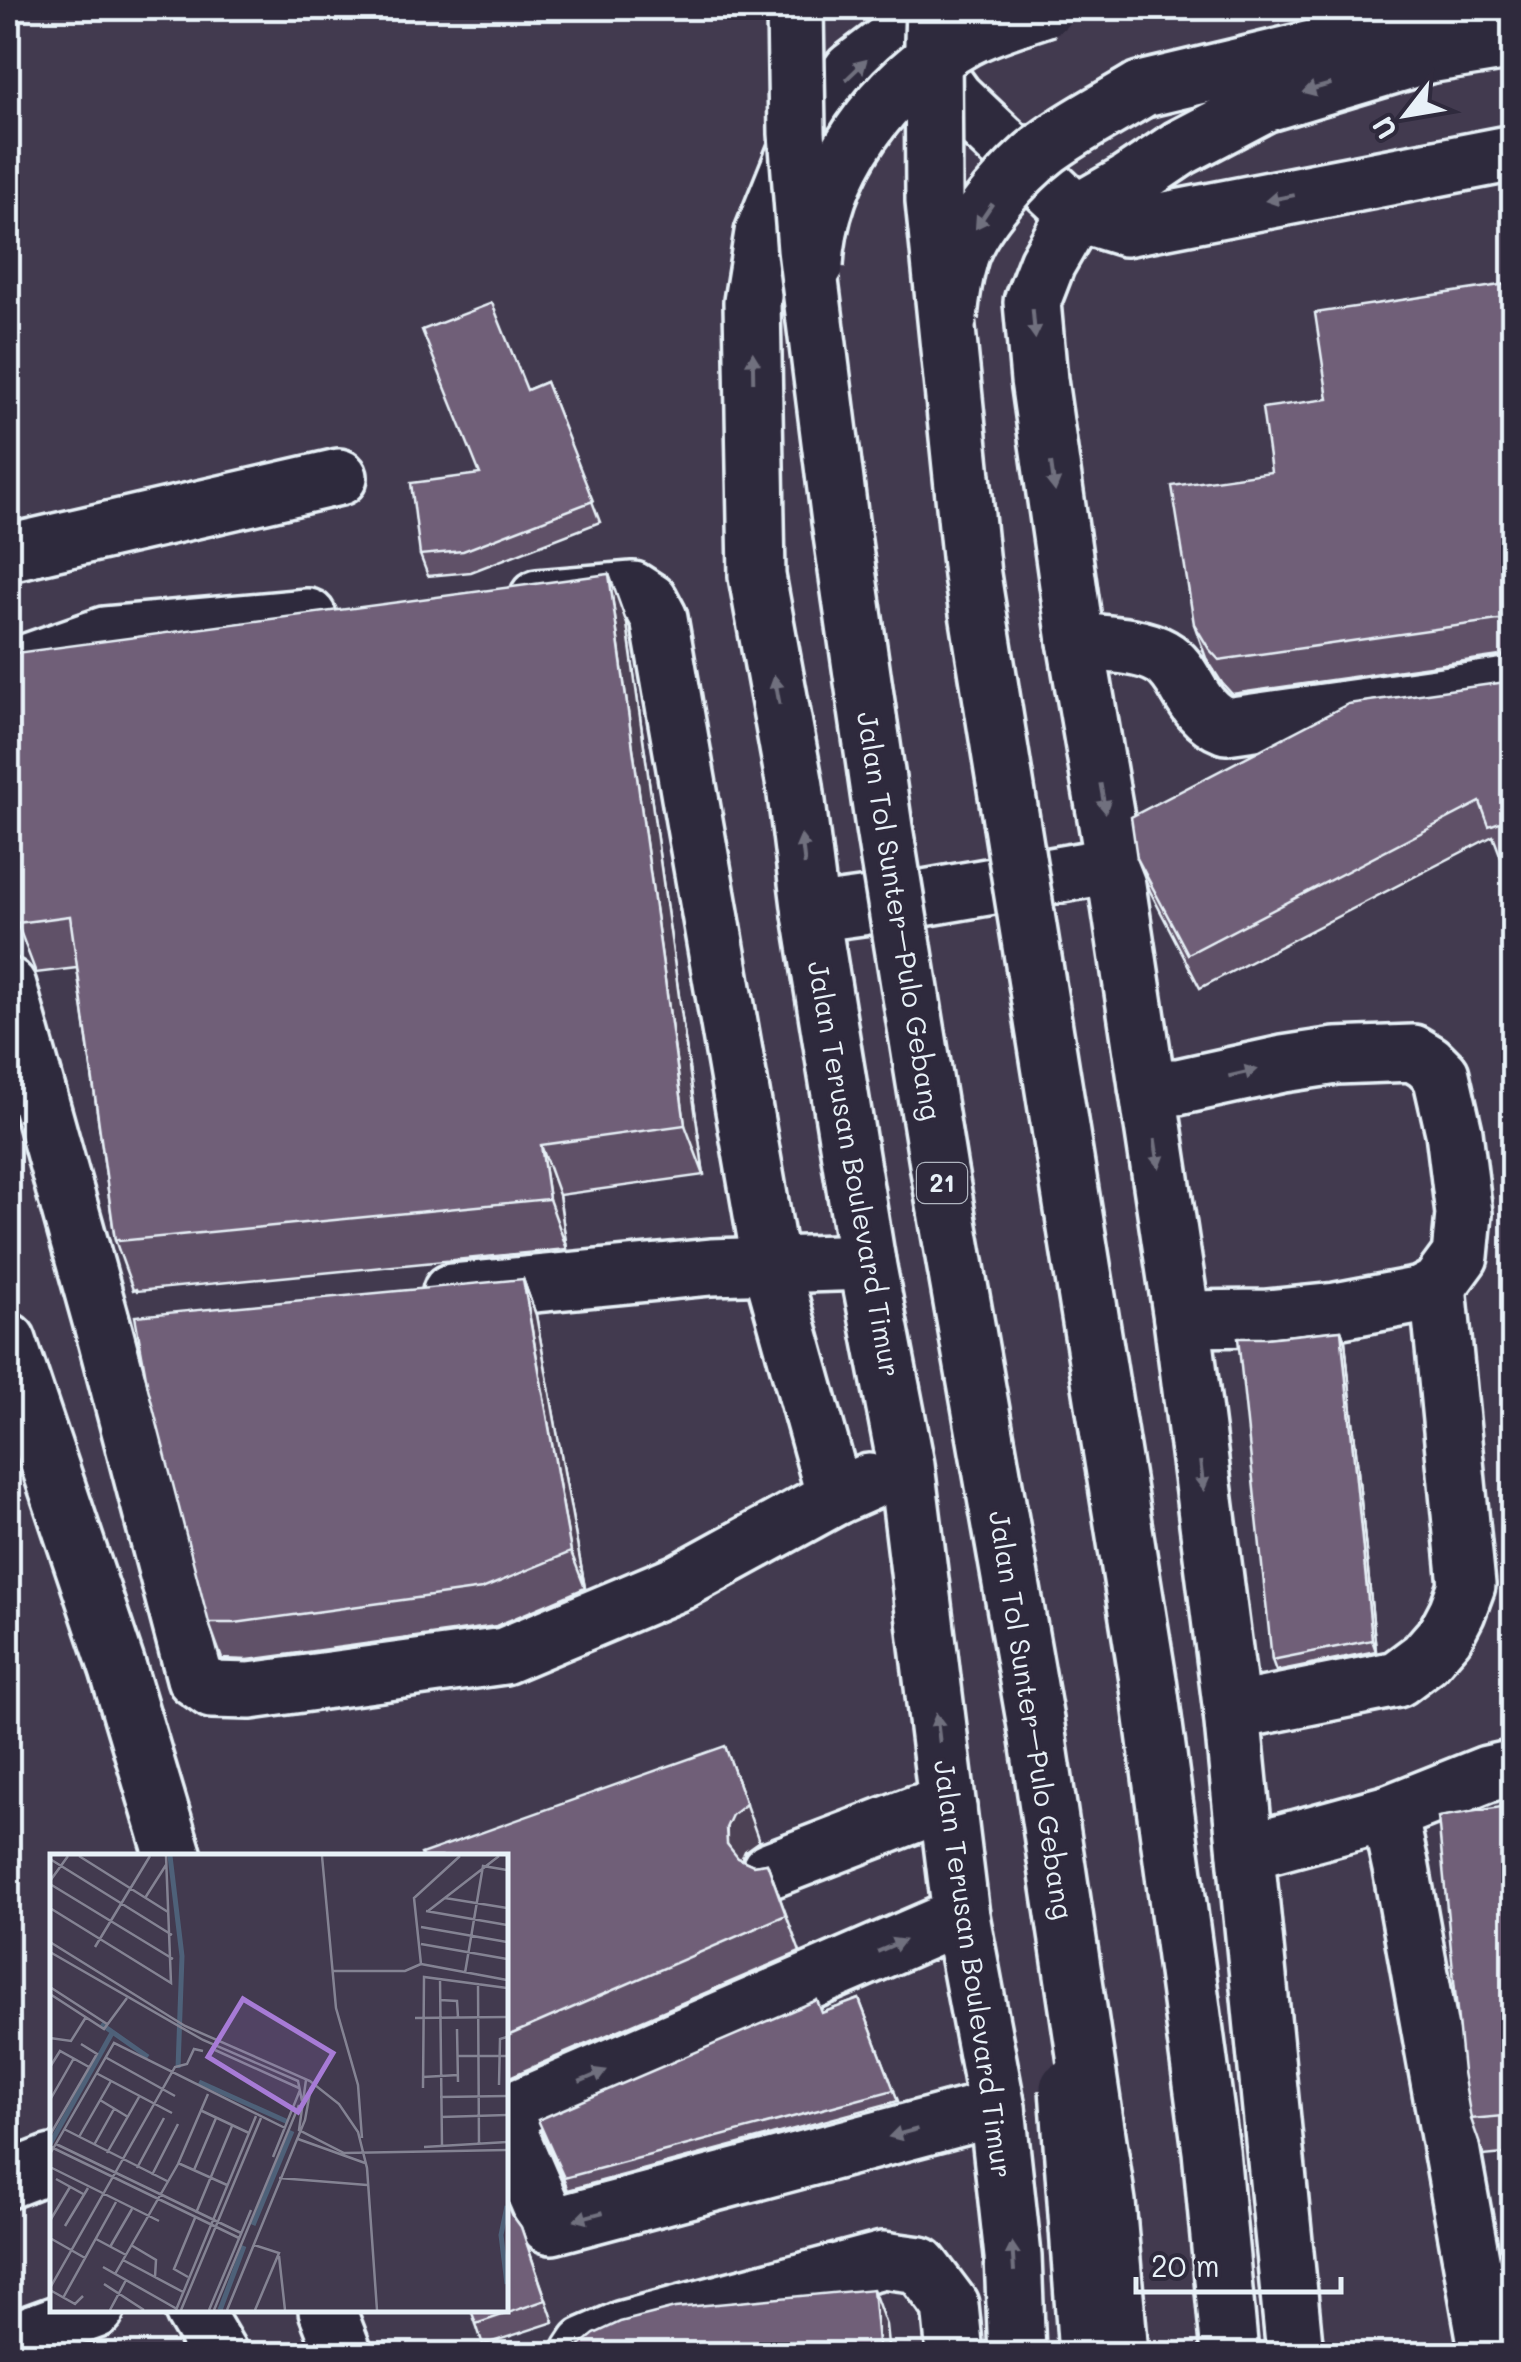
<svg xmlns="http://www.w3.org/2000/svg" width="1521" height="2362" viewBox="0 0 1521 2362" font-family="Mali,sans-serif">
  <rect width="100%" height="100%" fill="#423a4f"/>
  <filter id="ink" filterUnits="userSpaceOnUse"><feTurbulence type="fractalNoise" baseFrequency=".01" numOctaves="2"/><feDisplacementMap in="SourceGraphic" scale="20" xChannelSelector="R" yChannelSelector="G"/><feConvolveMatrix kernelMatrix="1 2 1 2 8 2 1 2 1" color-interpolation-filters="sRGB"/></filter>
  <g filter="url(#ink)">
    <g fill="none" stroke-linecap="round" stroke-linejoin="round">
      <defs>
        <g id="minor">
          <polyline points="945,8 905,30 852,70 796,151 763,233 752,302 757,576 795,786 811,914 867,1262 906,1465 961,1916 997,2108 1013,2256 1017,2354"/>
          <polyline points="916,44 955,98 1076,213 1125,228 1514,153"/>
          <polyline points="8,553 339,477"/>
          <polyline points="538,598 633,590 650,601 659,618 771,1266 835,1497"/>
          <path d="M 1076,641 C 1101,644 1140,644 1162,657 C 1189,672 1188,711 1226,726 L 1514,685"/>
          <polyline points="8,669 105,635 308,617"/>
          <polyline points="811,914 912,900 1114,865"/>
          <polyline points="8,986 104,1331 195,1678 212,1690 250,1691 504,1656 680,1582 835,1497 869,1482"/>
          <polyline points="1147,1087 1178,1087 1283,1064 1336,1056 1413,1053 1428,1062 1441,1075 1454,1132 1464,1214 1460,1256 1438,1286 1421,1295 1336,1311 1267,1318 1182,1319"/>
          <polyline points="451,1292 711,1267 867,1262"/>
          <polyline points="8,1341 118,1669 174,1857"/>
          <polyline points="1232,1712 1397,1679 1425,1658 1445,1635 1457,1612 1467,1585 1438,1286"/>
          <polyline points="1246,1852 1389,1813"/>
          <polyline points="770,1870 918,1813 948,1808"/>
          <polyline points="505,2117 508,2112 961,1916"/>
          <polyline points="505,2123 549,2225 552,2226 997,2108"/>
          <polyline points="8,2180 52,2163"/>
          <polyline points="193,2310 219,2354"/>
          <polyline points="327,2310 344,2354"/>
          <polyline points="8,2342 96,2310"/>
          <polyline points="580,2354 586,2345 623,2329 883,2260 920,2265 950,2305 955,2354"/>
          <polyline points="1295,2354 1232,1712 1182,1319 1114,865 1076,641 1039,380 1032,302 1047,263 1076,213 1125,185 1180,148 1264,104 1428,55 1514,41"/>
          <polyline points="1488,2354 1401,1868 1389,1813 1487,1774 1514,1768"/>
        </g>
        <polyline id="major" points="1140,90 1484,8"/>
      </defs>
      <use href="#minor" stroke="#e8f1f8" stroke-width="62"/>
      <use href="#major" stroke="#e8f1f8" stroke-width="62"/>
      <use href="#minor" stroke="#2f2a3d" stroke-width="55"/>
      <use href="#major" stroke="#2f2a3d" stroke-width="55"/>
      <defs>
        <g id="major-bridge">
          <path d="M 815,266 C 819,170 883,84 966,38 C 991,25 1020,17 1046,8"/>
          <path d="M 949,317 C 951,297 954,276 960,256 C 972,220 1017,170 1047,147 C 1075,126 1109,109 1140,90"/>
          <polyline points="1068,2088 1087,2354"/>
        </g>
        <g id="highway-bridge">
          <polyline points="795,8 797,133 806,249 840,521 884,828 939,1170 1036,1726 1107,2202 1120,2354"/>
          <polyline points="934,8 933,42 934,201 972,575 1148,1680 1211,2151 1230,2354"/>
        </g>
      </defs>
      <use href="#major-bridge" stroke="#e8f1f8" stroke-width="62" stroke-linecap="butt"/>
      <use href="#highway-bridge" stroke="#e8f1f8" stroke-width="62" stroke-linecap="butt"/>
      <use href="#major-bridge" stroke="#2f2a3d" stroke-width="55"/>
      <use href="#highway-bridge" stroke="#2f2a3d" stroke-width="55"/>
    </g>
    <g fill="#605167" stroke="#e8f1f8" stroke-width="2.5">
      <polygon points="1514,283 1514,654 1232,694 1222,683 1206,658 1194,624 1271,472 1328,399"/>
      <polygon points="546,382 600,522 471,572 428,576 420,555 479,474 527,390"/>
      <polygon points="627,624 704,1175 559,1195 567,1249 137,1291 136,1289 133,1290 115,1240 77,968 36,973 17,923"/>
      <polygon points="1514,679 1514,855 1502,860 1493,836 1200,988 1150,891 1137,858"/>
      <polygon points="523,1279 536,1315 585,1588 496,1626 248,1660 222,1659 209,1623"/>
      <polygon points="1341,1330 1345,1341 1376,1651 1276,1671 1272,1660 1266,1338"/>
      <polygon points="1514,1805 1514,2153 1484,2156 1471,2119"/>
      <polygon points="759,1841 745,1851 741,1860 753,1865 767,1863 800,1952 505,2079 505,1857"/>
      <polygon points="859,1999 898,2101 568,2190 543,2131 822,2013"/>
      <polygon points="513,2216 521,2227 554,2322 483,2345 476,2324"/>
    </g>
    <g fill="#4e4254" stroke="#e8f1f8" stroke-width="2.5">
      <polygon points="609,574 627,624 704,1175 685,1125"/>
      <polygon points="541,1145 559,1195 567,1249 549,1199"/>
      <polygon points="523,1279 536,1315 585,1588 571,1552"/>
      <polygon points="1341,1330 1345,1341 1376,1651 1372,1640"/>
      <polygon points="725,1746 759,1841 745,1851 739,1864 727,1844"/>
      <polygon points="873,2289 886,2325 889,2354 879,2354"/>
    </g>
    <g fill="#705e78" stroke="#e8f1f8" stroke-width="2.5">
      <polygon points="1514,283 1514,622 1498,620 1219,660 1209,649 1194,624 1172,486 1271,472 1262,408 1328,399 1315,313"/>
      <polygon points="492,303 527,390 546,382 593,501 463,551 420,555 411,483 480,474 422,330"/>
      <polygon points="609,574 685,1125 541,1145 549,1199 119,1241 118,1239 115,1240 70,916 17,923 8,850 8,654"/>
      <polygon points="1514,679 1514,817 1489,826 1480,802 1188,954 1137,858 1131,817 1348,704 1506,682"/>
      <polygon points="523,1279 571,1552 482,1589 235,1623 209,1623 148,1388 135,1316"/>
      <polygon points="1341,1330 1372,1640 1272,1660 1238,1338 1266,1338"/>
      <polygon points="725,1746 746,1804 732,1815 726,1828 727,1844 738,1858 753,1865 767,1863 786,1915 505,2037 505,1857 422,1857 421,1854"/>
      <polygon points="1514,1805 1514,2115 1471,2119 1463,2072 1438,1817"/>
      <polygon points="859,1999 894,2090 564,2178 538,2120 817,2000 822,2013"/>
      <polygon points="505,2199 513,2216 521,2227 546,2300 476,2324 471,2310 505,2310"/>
      <polygon points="873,2289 879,2354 576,2354 576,2347 581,2345 594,2334 620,2322 675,2308"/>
    </g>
    <defs><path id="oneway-solid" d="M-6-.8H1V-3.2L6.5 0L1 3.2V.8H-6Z" transform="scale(2.5)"/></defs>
    <g fill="#70707e">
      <use href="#oneway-solid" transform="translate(856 70) rotate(-44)"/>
      <use href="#oneway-solid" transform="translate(1317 88) rotate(164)"/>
      <use href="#oneway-solid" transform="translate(1280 198) rotate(169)"/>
      <use href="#oneway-solid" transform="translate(984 216) rotate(124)"/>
      <use href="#oneway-solid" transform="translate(1034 324) rotate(85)"/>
      <use href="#oneway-solid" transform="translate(753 367) rotate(-91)"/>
      <use href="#oneway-solid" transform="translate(1053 477) rotate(82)"/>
      <use href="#oneway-solid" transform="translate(777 690) rotate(-100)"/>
      <use href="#oneway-solid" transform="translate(1103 798) rotate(80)"/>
      <use href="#oneway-solid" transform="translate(803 850) rotate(-97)"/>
      <use href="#oneway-solid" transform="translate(1243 1073) rotate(-13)"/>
      <use href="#oneway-solid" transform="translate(1157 1154) rotate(81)"/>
      <use href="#oneway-solid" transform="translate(1202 1476) rotate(83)"/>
      <use href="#oneway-solid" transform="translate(938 1728) rotate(-97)"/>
      <use href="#oneway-solid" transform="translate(891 1946) rotate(-23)"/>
      <use href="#oneway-solid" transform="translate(593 2076) rotate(-23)"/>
      <use href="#oneway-solid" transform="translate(903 2133) rotate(165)"/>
      <use href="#oneway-solid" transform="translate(589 2216) rotate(165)"/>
      <use href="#oneway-solid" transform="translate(1013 2257) rotate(-94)"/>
    </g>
  </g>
  <g text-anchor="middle" stroke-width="8" stroke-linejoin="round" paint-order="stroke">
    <rect fill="#2f2a3d" stroke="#b0b5c0" stroke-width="2.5" x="917" y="1163" width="50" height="40" rx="8"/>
    <g font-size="25" font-weight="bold" fill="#e8f1f8">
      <text x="942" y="1192">21</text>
    </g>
    <g font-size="28" fill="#e8f1f8" stroke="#2f2a3d">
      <text transform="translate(899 916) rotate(81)" y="10">Jalan Tol Sunter–Pulo Gebang</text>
      <text transform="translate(854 1169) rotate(80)" y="10">Jalan Terusan Boulevard Timur</text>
      <text transform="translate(1031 1715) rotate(81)" y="10">Jalan Tol Sunter–Pulo Gebang</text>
      <text transform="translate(973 1969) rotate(82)" y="10">Jalan Terusan Boulevard Timur</text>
    </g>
  </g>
  <g transform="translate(50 1854)">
    <rect width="458" height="458" fill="#423a4f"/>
    <path fill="none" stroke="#4e6179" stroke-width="5" d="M 120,2 L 132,102 L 128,214M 51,170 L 98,203M 149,228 L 238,268M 0,290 L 62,179M 457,352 L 451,381 L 457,430M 203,371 L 242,277M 170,456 L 194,392"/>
    <path fill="none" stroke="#848393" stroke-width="2.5" d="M 29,2 L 118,58M 272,2 L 286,154 L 308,231 L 312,284M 0,5 L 122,81M 0,27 L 18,2M 0,30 L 123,105M 95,44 L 116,11M 395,44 L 457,54M 0,54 L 121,129 L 116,2M 376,57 L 457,71M 378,57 L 449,2M 371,73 L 457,88M 0,88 L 135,172 L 260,227 L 289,250 L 308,278 L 317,314 L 327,456M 371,90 L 457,105M 45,93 L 100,2M 0,98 L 153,186 L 248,227 L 252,247M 371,110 L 364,44 L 410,2M 371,110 L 457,126M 282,117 L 355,117 L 371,110M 415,119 L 433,12 L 457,16M 390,124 L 392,292M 428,129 L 429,290M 0,133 L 57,170M 0,140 L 54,175 L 77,144M 390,146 L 407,147 L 408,163M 365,164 L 457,163M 407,175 L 408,228M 0,184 L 21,187 L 36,163M 165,196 L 249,234M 408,202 L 457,202M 55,203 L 125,242M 0,213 L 10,197 L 39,213M 46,219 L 122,259M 373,223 L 408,221M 256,226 L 249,276 L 294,299 L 457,296M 449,231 L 450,185 L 457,183M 373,234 L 374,123 L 457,134M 390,243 L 457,242M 0,246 L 24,204M 50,246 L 78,263M 150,256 L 199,279M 391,263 L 457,261M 14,275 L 117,327M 0,281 L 47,200 L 31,190M 29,283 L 61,227M 248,285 L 315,309M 6,290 L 191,379M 44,291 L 64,255M 1,293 L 189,384M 374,293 L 457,288M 57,299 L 89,243M 0,300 L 64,189 L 235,274M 223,303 L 250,236M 128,309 L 177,331M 0,313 L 109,367M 87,314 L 114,264M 144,316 L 166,264M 102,321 L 128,270M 229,324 L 317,331M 6,325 L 35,341M 146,359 L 182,272M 1,365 L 20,333M 15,372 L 38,334M 0,384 L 35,404M 46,385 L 76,401M 81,391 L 106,406 L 105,423M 204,391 L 229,399 L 205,456M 60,393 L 82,355M 229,402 L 235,456M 73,406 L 133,438M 53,413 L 127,455M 65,420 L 128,310 L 158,240M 138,423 L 124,415 L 145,364M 54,430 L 94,456M 0,434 L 125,213 L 137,210 L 144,195 L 153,197M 0,436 L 25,450 L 33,442M 13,444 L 66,348M 60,456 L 76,426M 126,456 L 206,262M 131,456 L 211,264M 159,456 L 201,356M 164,456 L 249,251M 177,456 L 255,266 L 261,233"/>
    <path fill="#a77bd6" fill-opacity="0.15" stroke="#a77bd6" stroke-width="5" d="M 193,145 L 283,199 L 248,258 L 158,203 Z"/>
    <rect width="458" height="458" fill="none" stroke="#e8f1f8" stroke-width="5"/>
  </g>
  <rect width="1521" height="2362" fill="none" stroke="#2f2a3d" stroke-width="40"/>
  <rect x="20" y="20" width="1481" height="2322" fill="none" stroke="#e8f1f8" stroke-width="4" filter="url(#ink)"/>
  <g transform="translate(1406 115) rotate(239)" stroke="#2f2a3d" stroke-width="8" paint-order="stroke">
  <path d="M0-8L18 38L0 25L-18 38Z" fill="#e8f1f8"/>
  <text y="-15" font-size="28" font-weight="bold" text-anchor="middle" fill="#e8f1f8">U</text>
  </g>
  <path d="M1136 2277v15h205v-15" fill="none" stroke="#e8f1f8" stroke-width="5"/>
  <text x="1151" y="2277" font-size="30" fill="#e8f1f8" stroke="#2f2a3d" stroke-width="8" paint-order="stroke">20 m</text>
</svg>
